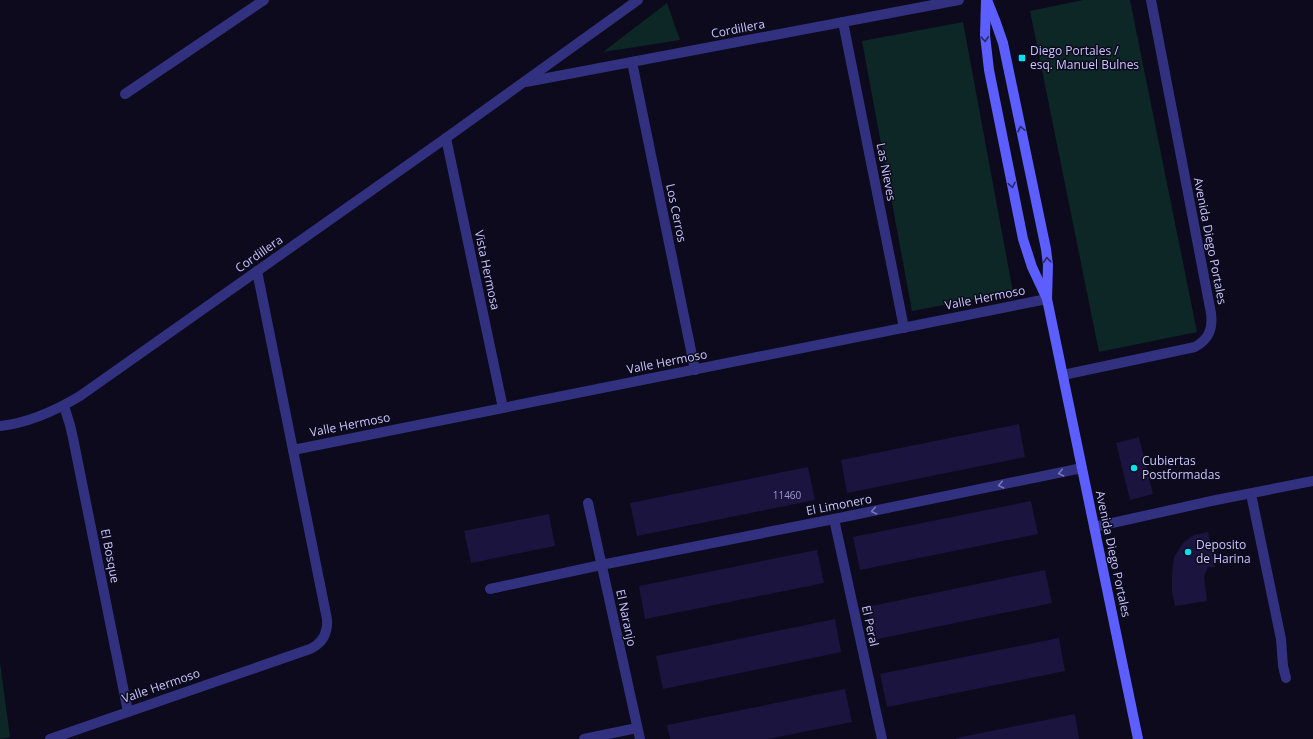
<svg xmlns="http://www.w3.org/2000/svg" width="1313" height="739" viewBox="0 0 1313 739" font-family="'Open Sans',sans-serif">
  <rect width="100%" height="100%" fill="#0c0a1c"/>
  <g fill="#0c2725">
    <polygon points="1083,0 1130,0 1197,332 1099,352 1030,11"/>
    <polygon points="667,3 680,40 603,52"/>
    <polygon points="963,22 1013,292 912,311 862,41"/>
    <polygon points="0,662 10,737 0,739"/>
  </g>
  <g fill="#1b143f">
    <polygon points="1019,424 1025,457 847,493 841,460"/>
    <polygon points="1139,437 1153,494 1130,500 1116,443"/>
    <polygon points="808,467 815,500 637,536 630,503"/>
    <polygon points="1031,501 1038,534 860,570 853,537"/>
    <polygon points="549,514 555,546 471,563 464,531"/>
    <polygon points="1208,532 1215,567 1208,567 1204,576 1207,601 1175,606 1172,592 1172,575 1174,557 1183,543 1194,535"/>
    <polygon points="817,550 824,583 645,619 639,586"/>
    <polygon points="1045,570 1052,603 873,640 867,607"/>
    <polygon points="835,619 841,652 663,689 656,656"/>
    <polygon points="1059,638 1065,671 887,707 880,674"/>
    <polygon points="845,689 852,722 768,739 670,739 667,725"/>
    <polygon points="1075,714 1079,739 956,739 956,738"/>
  </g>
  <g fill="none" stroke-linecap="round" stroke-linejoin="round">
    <g stroke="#31317f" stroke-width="10">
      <polyline points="1251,494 1281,639 1283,666 1286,678"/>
      <polyline points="490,589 601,565"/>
      <polyline points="584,739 637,728"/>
    </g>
    <g stroke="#31317f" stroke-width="10">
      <polyline points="843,22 904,328"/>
      <polyline points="632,62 695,370"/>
      <polyline points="526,82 959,0"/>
      <polyline points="125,94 264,0"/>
      <polyline points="446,138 503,408"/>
      <path d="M 1063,375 L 1195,347 C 1209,339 1213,329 1211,313 L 1151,0"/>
      <polyline points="64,406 70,425 73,438 128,712"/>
      <path d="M 0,426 C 29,423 55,411 80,396 L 446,138 L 638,0"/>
      <polyline points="293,450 1047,299"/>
      <polyline points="588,503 640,739"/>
      <polyline points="834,519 882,739"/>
      <polyline points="1094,527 1216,500 1313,481"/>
      <polyline points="601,565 834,519 1082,468"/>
      <path d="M 50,739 L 310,649 C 323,643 328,633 327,619 L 257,271"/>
    </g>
    <g stroke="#5c5eff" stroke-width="10">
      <polyline points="986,0 985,35 989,70 1023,239 1032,267 1047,299 1138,739"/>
      <polyline points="987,0 995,20 1003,43 1046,249 1048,265 1047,299"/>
    </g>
  </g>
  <defs><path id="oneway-chevron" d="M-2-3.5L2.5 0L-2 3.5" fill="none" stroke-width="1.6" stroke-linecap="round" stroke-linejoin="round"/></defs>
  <g stroke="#28276b">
    <use href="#oneway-chevron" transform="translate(985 39) rotate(87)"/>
    <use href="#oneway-chevron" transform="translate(1021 129) rotate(-102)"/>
    <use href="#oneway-chevron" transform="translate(1012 185) rotate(79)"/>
    <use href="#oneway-chevron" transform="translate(1047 260) rotate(-96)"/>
  </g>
  <g stroke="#7674b9">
    <use href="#oneway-chevron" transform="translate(1061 473) rotate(168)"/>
    <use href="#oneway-chevron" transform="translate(1001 485) rotate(168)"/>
    <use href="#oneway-chevron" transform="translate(874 511) rotate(168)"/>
  </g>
  <g fill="#00e1f0" stroke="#0c0a1c" stroke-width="1.5">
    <rect x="1018" y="54" width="8" height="8" rx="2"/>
    <circle cx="1134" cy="468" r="4"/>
    <circle cx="1188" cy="552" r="4"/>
  </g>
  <g text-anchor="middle" stroke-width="3" stroke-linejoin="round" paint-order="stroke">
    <g font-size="10" fill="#9e99cf">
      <text x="787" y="499">11460</text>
    </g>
    <g font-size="12" fill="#cac5ff" stroke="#0c0a1c">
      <text transform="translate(738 29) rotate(-11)" y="4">Cordillera</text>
      <text transform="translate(886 172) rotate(79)" y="4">Las Nieves</text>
      <text transform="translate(676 213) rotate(78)" y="4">Los Cerros</text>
      <text transform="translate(1210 241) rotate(79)" y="4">Avenida Diego Portales</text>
      <text transform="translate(259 254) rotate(-35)" y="4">Cordillera</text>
      <text transform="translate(487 270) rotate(78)" y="4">Vista Hermosa</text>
      <text transform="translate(985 298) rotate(-11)" y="4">Valle Hermoso</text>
      <text transform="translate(667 362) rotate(-11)" y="4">Valle Hermoso</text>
      <text transform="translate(350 425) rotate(-11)" y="4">Valle Hermoso</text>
      <text transform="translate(839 505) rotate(-11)" y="4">El Limonero</text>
      <text transform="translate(1113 554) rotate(78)" y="4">Avenida Diego Portales</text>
      <text transform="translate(110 556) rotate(79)" y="4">El Bosque</text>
      <text transform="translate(626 618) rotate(78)" y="4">El Naranjo</text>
      <text transform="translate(870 626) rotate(78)" y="4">El Peral</text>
      <text transform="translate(161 686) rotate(-19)" y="4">Valle Hermoso</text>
    </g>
    <g font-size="12" fill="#cac5ff" stroke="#0c0a1c" text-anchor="start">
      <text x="1030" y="55">Diego Portales /<tspan x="1030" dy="14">esq. Manuel Bulnes</tspan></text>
      <text x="1142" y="465">Cubiertas<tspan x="1142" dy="14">Postformadas</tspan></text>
      <text x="1196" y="549">Deposito<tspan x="1196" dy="14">de Harina</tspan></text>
    </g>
  </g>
</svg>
